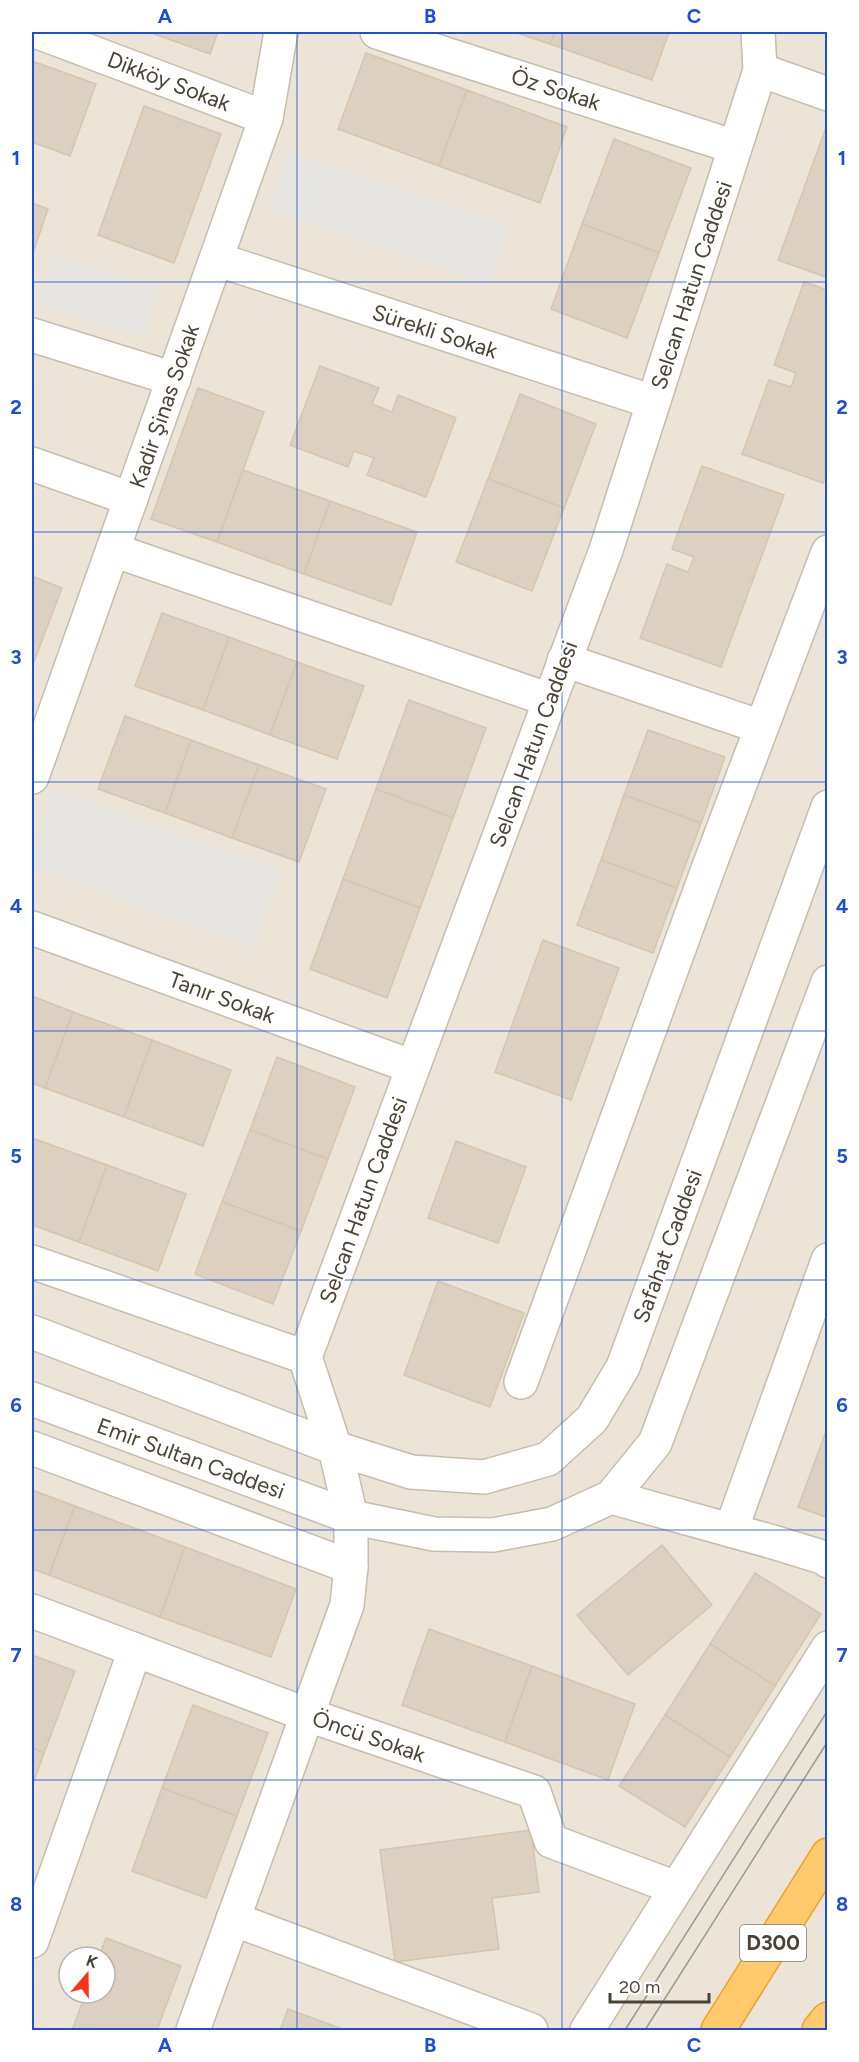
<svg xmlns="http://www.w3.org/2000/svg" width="859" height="2062" viewBox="0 0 859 2062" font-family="Figtree,sans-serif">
  <rect width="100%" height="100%" fill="#f6f2e9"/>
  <path fill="#ebe4d7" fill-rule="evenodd" d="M 32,32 L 827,32 L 827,2030 L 32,2030 ZM 69,1957 L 105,1957 L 105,1993 L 69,1993 Z"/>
  <g fill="#e7e5e1">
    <polygon points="287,152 509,227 489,285 267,210"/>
    <polygon points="53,255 160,288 145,337 38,303"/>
    <polygon points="54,789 281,871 254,948 32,867 32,851"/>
  </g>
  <g fill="#dcd0c0" stroke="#d5c5b0" stroke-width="1.5">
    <polygon points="149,32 218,32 210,54"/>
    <polygon points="514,32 555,32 550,44"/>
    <polygon points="555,32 669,32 652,80 550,44"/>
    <polygon points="366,53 467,90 439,166 338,129"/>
    <polygon points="32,61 96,84 70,156 32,142"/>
    <polygon points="467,90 567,127 540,203 439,166"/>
    <polygon points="144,106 221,134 174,263 98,235"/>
    <polygon points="828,122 828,278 778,260"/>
    <polygon points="614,139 691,168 659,253 582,224"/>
    <polygon points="32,203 48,209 32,256"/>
    <polygon points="582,224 659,253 627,338 551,309"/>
    <polygon points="804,282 828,290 828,471 823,483 742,454 769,380 791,387 796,373 774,365"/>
    <polygon points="320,366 379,388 372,404 392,412 398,395 456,418 426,497 367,475 374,458 354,451 348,467 290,445"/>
    <polygon points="198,388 264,412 217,542 151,519"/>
    <polygon points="520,394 596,424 564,508 488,479"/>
    <polygon points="702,466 784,495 721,667 640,638 667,564 688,572 694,557 672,549"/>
    <polygon points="243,470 330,501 304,574 217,542"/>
    <polygon points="488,479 564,508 532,591 456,562"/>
    <polygon points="330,501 417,532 391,605 304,574"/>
    <polygon points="32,576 62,588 32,667"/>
    <polygon points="162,613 229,637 203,710 135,686"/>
    <polygon points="229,637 297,662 270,735 203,710"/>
    <polygon points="297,662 364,686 337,759 270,735"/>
    <polygon points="409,700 486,728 453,818 376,789"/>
    <polygon points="125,716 191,740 165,813 98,789"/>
    <polygon points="648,730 725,757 701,823 624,795"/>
    <polygon points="191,740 259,765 232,838 165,813"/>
    <polygon points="259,765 326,789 299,862 232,838"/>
    <polygon points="376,789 453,818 420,908 343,879"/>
    <polygon points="624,795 701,823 677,888 601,860"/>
    <polygon points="601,860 677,888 653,953 577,925"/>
    <polygon points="343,879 420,908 387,998 310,969"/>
    <polygon points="543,940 619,968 571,1100 495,1072"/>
    <polygon points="32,996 73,1012 45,1088 32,1083"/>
    <polygon points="73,1012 152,1040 124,1117 45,1088"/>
    <polygon points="152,1040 231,1070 203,1146 124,1117"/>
    <polygon points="277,1057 355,1087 328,1159 250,1130"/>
    <polygon points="250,1130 328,1159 301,1231 222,1202"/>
    <polygon points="32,1138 107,1165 79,1242 32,1225"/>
    <polygon points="456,1141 526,1167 498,1243 428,1218"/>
    <polygon points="107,1165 186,1194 158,1271 79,1242"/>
    <polygon points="222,1202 301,1231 273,1304 195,1274"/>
    <polygon points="438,1281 524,1313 490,1407 404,1375"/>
    <polygon points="828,1426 828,1518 798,1507"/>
    <polygon points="32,1490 75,1506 49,1575 32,1569"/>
    <polygon points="75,1506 185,1547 160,1617 49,1575"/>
    <polygon points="662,1545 712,1605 628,1675 577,1615"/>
    <polygon points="185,1547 296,1589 271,1657 160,1617"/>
    <polygon points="755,1573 821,1614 775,1686 710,1644"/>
    <polygon points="429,1629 532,1666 505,1742 402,1705"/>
    <polygon points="710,1644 775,1686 730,1757 665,1715"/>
    <polygon points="32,1655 75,1671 44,1753 32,1748"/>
    <polygon points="532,1666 635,1704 608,1780 505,1742"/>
    <polygon points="193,1705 268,1733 237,1816 162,1788"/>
    <polygon points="665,1715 730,1757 685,1827 619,1786"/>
    <polygon points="32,1748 44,1753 32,1787"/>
    <polygon points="162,1788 237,1816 206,1898 132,1871"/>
    <polygon points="531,1830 539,1892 492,1898 499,1949 395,1962 380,1850"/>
    <polygon points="106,1938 181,1966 157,2030 72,2030 86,1993 105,1993 105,1957 99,1957"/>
    <polygon points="288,2009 345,2030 280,2030"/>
  </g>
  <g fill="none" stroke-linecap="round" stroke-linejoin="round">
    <defs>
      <g id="street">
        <polyline points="38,32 266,118"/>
        <polyline points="377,32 735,147"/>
        <polyline points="760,70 828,94"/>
        <polyline points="216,259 653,402"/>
        <polyline points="32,335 174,379"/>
        <polyline points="32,464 131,499"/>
        <polyline points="113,550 550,700"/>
        <polyline points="564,660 761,727"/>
        <polyline points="32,777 266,118 281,32"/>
        <polyline points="32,928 413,1067"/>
        <polyline points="32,1262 305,1357"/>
        <polyline points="32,1332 335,1448 411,1472 484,1477 548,1459 592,1419 623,1367 828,807"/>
        <polyline points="521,1382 711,861 828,552"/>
        <polyline points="32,1399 351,1517 434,1534 493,1535 552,1524 611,1497 655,1443 828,982"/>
        <polyline points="32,1448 351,1567"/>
        <polyline points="611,1497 773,1542 825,1558 828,1561"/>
        <polyline points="731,1530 828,1260"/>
        <polyline points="32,1611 308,1715 534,1792 551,1841 676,1888"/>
        <polyline points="233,1919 531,2030"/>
        <polyline points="32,1941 135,1650"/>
        <polyline points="193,2030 347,1605 351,1567 351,1517 335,1448 305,1357 606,550 760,70 758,32"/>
        <polyline points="587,2030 828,1648"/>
      </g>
      <g id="highway">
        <polyline points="718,2030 828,1855"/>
        <polyline points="819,2030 828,2019"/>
      </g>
    </defs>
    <use href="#street" stroke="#c6bdad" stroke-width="36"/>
    <use href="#highway" stroke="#efa02b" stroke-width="36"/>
    <use href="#street" stroke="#fff" stroke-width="33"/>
    <use href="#highway" stroke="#ffc96c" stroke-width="33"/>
    <g stroke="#999" stroke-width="1.5">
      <polyline points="625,2030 828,1710"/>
      <polyline points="645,2030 828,1741"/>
    </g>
  </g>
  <path fill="none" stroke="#1d4ed8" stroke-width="1.5" stroke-opacity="0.55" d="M 297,32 L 297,2030M 562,32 L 562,2030M 32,282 L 828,282M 32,532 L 828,532M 32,782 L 828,782M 32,1031 L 828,1031M 32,1280 L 828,1280M 32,1530 L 828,1530M 32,1780 L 828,1780"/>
  <g text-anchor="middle" stroke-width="4.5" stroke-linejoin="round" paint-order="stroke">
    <rect fill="#fff" stroke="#817b72" stroke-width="1.5" x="740" y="1925" width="66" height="36" rx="4.5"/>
    <g font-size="21" font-weight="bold" fill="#4b4236">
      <text x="773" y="1950">D300</text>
    </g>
    <g font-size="22" fill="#4b4236" stroke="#fff">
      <text transform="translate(169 81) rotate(21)" y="8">Dikköy Sokak</text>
      <text transform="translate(556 89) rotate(18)" y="8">Öz Sokak</text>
      <text transform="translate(691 285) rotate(-72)" y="8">Selcan Hatun Caddesi</text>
      <text transform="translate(435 331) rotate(18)" y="8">Sürekli Sokak</text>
      <text transform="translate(164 406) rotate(-71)" y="8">Kadir Şinas Sokak</text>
      <text transform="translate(533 744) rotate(-70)" y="8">Selcan Hatun Caddesi</text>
      <text transform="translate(222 997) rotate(20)" y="8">Tanır Sokak</text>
      <text transform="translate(363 1200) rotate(-70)" y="8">Selcan Hatun Caddesi</text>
      <text transform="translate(667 1246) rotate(-70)" y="8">Safahat Caddesi</text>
      <text transform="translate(191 1458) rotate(20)" y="8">Emir Sultan Caddesi</text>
      <text transform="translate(369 1736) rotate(19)" y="8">Öncü Sokak</text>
    </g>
  </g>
  <rect width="859" height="2062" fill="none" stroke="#ffffff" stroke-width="66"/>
  <g transform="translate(87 1975) rotate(20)"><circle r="28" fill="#ffffff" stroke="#b7b3af" stroke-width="1.5"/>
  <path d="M0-4.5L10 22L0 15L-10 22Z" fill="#ff3218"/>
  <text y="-9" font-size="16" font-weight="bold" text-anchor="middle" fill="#4b4236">K</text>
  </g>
  <path d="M610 1993v9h99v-9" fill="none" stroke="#4b4236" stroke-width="3"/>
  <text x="619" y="1993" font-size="18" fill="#4b4236" stroke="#ffffff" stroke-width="4.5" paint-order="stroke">20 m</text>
  <rect x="33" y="33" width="793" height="1996" fill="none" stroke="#1d4ed8" stroke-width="2"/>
  <g font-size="20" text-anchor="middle" font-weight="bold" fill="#1d4ed8">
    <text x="165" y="23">A</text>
    <text x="430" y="23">B</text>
    <text x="694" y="23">C</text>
    <text x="16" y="165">1</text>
    <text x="842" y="165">1</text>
    <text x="16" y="414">2</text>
    <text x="842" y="414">2</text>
    <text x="16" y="664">3</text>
    <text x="842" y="664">3</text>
    <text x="16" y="913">4</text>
    <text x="842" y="913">4</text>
    <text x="16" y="1163">5</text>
    <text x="842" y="1163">5</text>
    <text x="16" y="1412">6</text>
    <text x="842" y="1412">6</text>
    <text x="16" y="1662">7</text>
    <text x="842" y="1662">7</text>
    <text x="16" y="1911">8</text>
    <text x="842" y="1911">8</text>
    <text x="165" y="2052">A</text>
    <text x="430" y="2052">B</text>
    <text x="694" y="2052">C</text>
  </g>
</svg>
